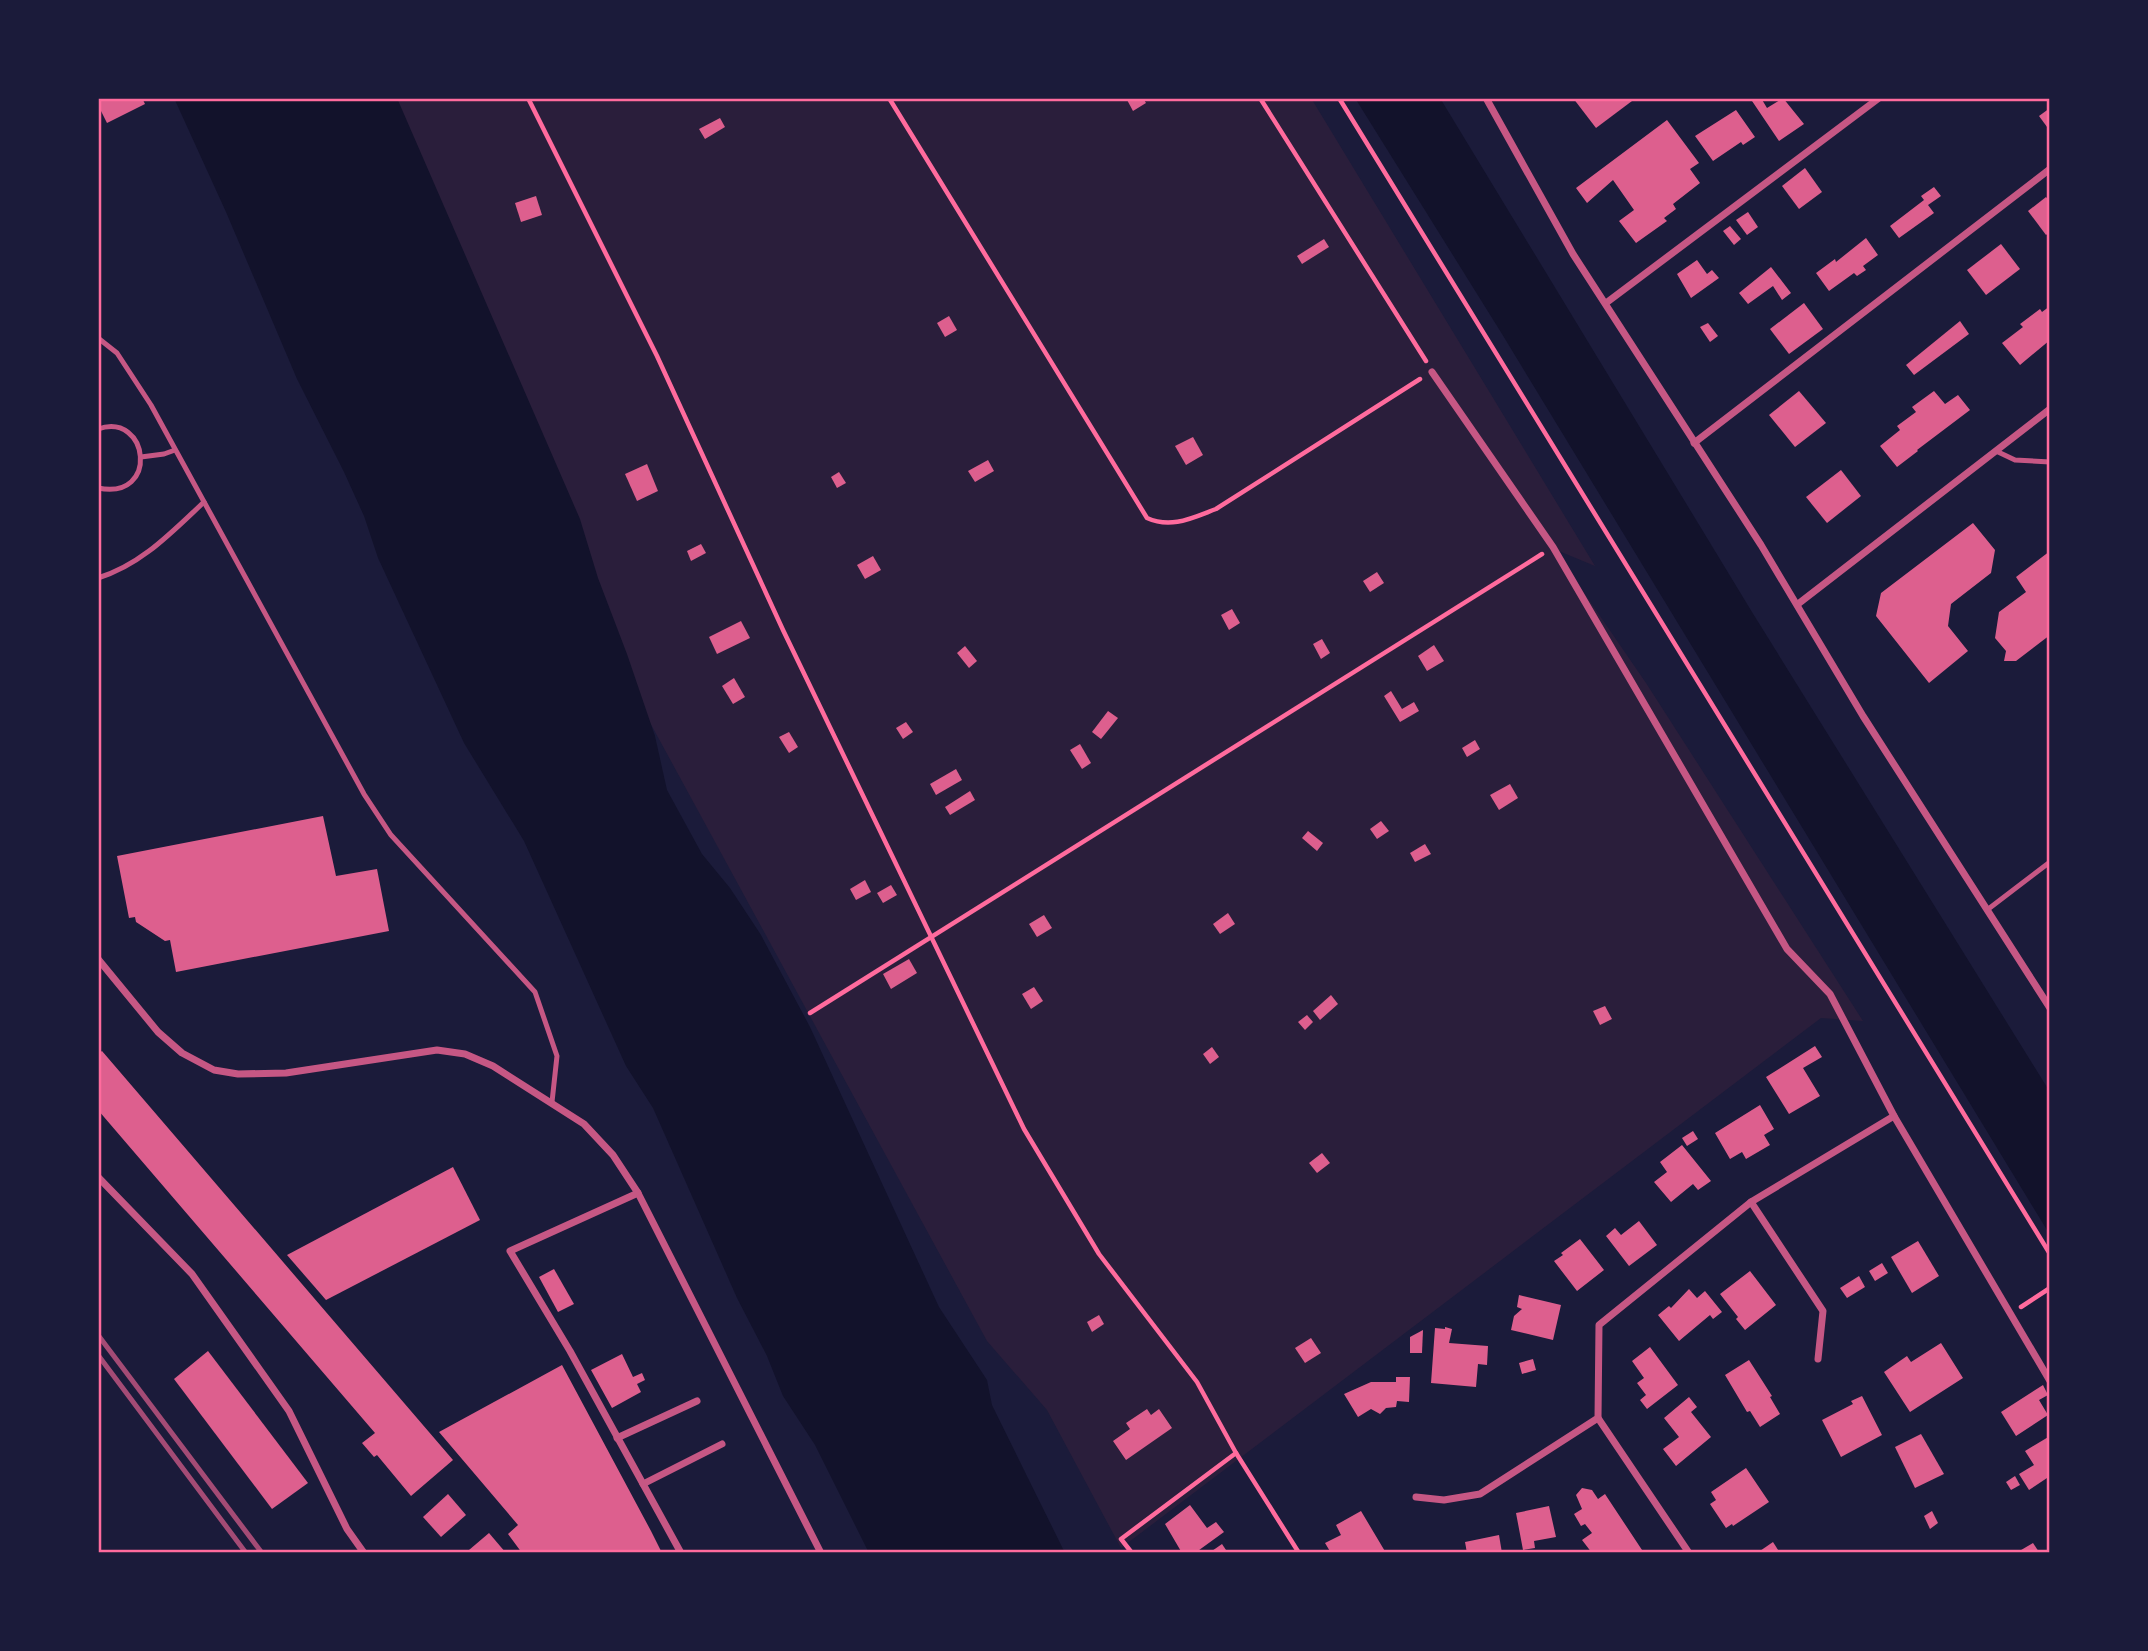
<svg xmlns="http://www.w3.org/2000/svg" width="2148" height="1651" viewBox="0 0 2148 1651" font-family="Spectral,serif">
  <rect width="100%" height="100%" fill="#1b1b3a"/>
  <polygon fill="#2a1e3b" points="378,98 1311,98 1595,566 1554,549 1646,683 1863,1021 1821,1018 1121,1548 1047,1410 987,1341 617,662"/>
  <g fill="#12122b">
    <polygon points="174,98 397,98 580,519 598,578 627,654 655,736 667,790 702,854 730,888 761,935 810,1027 939,1307 987,1380 992,1405 1065,1553 878,1553 877,1551 869,1553 815,1445 783,1396 767,1356 737,1298 653,1108 626,1066 524,841 464,743 378,558 364,516 344,472 297,379 226,212"/>
    <polygon points="1355,98 1440,98 1752,612 2050,1092 2050,1235 1502,334"/>
  </g>
  <g fill="#dd5f8e">
    <polygon points="98,98 142,98 145,104 107,123 98,105"/>
    <polygon points="1126,98 1143,98 1146,103 1133,111"/>
    <polygon points="1573,98 1636,98 1596,128"/>
    <polygon points="1750,98 1761,98 1767,108 1783,98 1804,124 1779,141"/>
    <polygon points="2050,108 2050,131 2039,116"/>
    <polygon points="1736,110 1755,137 1743,145 1741,142 1713,161 1695,136"/>
    <polygon points="720,118 725,127 705,139 699,129"/>
    <polygon points="1667,120 1699,163 1690,169 1700,183 1673,204 1676,209 1664,218 1667,221 1636,243 1619,221 1634,210 1613,180 1587,203 1576,188"/>
    <polygon points="1805,168 1822,192 1799,209 1782,186"/>
    <polygon points="1934,187 1941,196 1928,205 1934,213 1899,238 1890,226 1924,200 1921,196"/>
    <polygon points="536,196 542,215 521,222 515,203"/>
    <polygon points="2046,197 2050,202 2050,232 2046,235 2028,211"/>
    <polygon points="1748,212 1758,227 1747,235 1736,220"/>
    <polygon points="1730,226 1741,239 1734,245 1723,231"/>
    <polygon points="1866,238 1878,255 1863,266 1866,270 1857,276 1854,273 1829,291 1816,273 1835,259 1836,262"/>
    <polygon points="1324,239 1329,247 1302,264 1297,256"/>
    <polygon points="2001,244 2020,269 1986,295 1967,270"/>
    <polygon points="1697,260 1707,274 1712,270 1719,278 1691,298 1677,274"/>
    <polygon points="1771,267 1791,293 1782,300 1773,286 1748,304 1739,293"/>
    <polygon points="1804,303 1823,329 1789,354 1770,329"/>
    <polygon points="2050,306 2050,340 2020,365 2002,343 2023,327 2020,324 2040,309 2042,312"/>
    <polygon points="949,316 957,330 945,337 937,323"/>
    <polygon points="1960,321 1969,334 1914,375 1906,365"/>
    <polygon points="1708,323 1718,336 1710,342 1700,327"/>
    <polygon points="1799,391 1826,423 1795,447 1769,415"/>
    <polygon points="1934,391 1945,404 1958,395 1970,410 1917,450 1918,451 1897,467 1880,446 1900,430 1897,426 1916,412 1912,407"/>
    <polygon points="1193,437 1203,455 1186,465 1175,446"/>
    <polygon points="988,460 994,471 975,482 968,471"/>
    <polygon points="647,464 658,491 637,501 625,474"/>
    <polygon points="1841,470 1861,496 1827,523 1806,497"/>
    <polygon points="839,472 846,483 837,488 831,477"/>
    <polygon points="1973,523 1995,550 1991,573 1951,604 1948,626 1968,651 1929,683 1876,616 1881,593"/>
    <polygon points="701,544 706,553 691,561 687,551"/>
    <polygon points="2050,551 2050,635 2016,661 2004,661 2006,651 1995,638 1999,612 2026,592 2016,577"/>
    <polygon points="873,556 881,570 865,579 857,565"/>
    <polygon points="1377,572 1384,583 1370,592 1363,581"/>
    <polygon points="1232,609 1240,623 1229,630 1221,615"/>
    <polygon points="741,621 750,638 717,654 709,637"/>
    <polygon points="1322,639 1330,653 1321,659 1313,644"/>
    <polygon points="1434,645 1444,661 1427,671 1418,656"/>
    <polygon points="965,646 977,661 969,668 957,653"/>
    <polygon points="734,678 745,697 733,704 722,686"/>
    <polygon points="1391,691 1402,709 1414,702 1419,711 1400,722 1384,696"/>
    <polygon points="1108,711 1118,718 1101,739 1092,732"/>
    <polygon points="906,722 913,732 903,739 896,728"/>
    <polygon points="789,732 798,747 789,753 779,737"/>
    <polygon points="1475,740 1480,749 1467,757 1462,748"/>
    <polygon points="1080,744 1091,763 1082,769 1070,750"/>
    <polygon points="956,769 962,780 936,795 930,784"/>
    <polygon points="1510,784 1518,798 1499,810 1490,795"/>
    <polygon points="970,791 975,800 950,815 945,807"/>
    <polygon points="323,816 336,876 377,869 389,931 176,972 170,940 165,941 136,922 135,917 129,918 117,856"/>
    <polygon points="1381,821 1389,831 1377,839 1370,829"/>
    <polygon points="1308,831 1323,843 1317,851 1302,838"/>
    <polygon points="1425,844 1431,854 1415,862 1410,853"/>
    <polygon points="865,880 871,892 856,900 850,889"/>
    <polygon points="891,885 897,895 883,903 877,893"/>
    <polygon points="1228,913 1235,924 1220,934 1213,924"/>
    <polygon points="1044,915 1052,928 1037,937 1029,924"/>
    <polygon points="909,959 917,973 891,989 883,974"/>
    <polygon points="1034,987 1043,1001 1031,1009 1022,994"/>
    <polygon points="1331,995 1338,1004 1320,1020 1313,1011"/>
    <polygon points="1605,1006 1612,1019 1600,1025 1593,1011"/>
    <polygon points="1307,1015 1313,1022 1305,1030 1298,1022"/>
    <polygon points="1815,1046 1822,1057 1803,1068 1820,1096 1789,1114 1766,1077"/>
    <polygon points="1212,1047 1219,1057 1210,1064 1203,1054"/>
    <polygon points="102,1051 453,1460 411,1496 377,1455 374,1457 362,1443 375,1433 98,1110 98,1054"/>
    <polygon points="1760,1105 1774,1129 1764,1135 1770,1145 1746,1159 1742,1152 1730,1159 1715,1133"/>
    <polygon points="1693,1131 1698,1139 1687,1146 1682,1138"/>
    <polygon points="1682,1145 1711,1181 1698,1190 1693,1184 1671,1202 1654,1182 1667,1172 1660,1162"/>
    <polygon points="1322,1153 1330,1163 1317,1173 1309,1163"/>
    <polygon points="453,1167 480,1220 326,1300 287,1255"/>
    <polygon points="1639,1221 1657,1245 1629,1266 1606,1236 1615,1228 1621,1235"/>
    <polygon points="1580,1239 1604,1270 1577,1291 1554,1261 1563,1255 1561,1253"/>
    <polygon points="1918,1241 1939,1276 1912,1293 1891,1257"/>
    <polygon points="1882,1263 1888,1273 1875,1281 1869,1271"/>
    <polygon points="554,1269 574,1304 558,1312 539,1277"/>
    <polygon points="1750,1271 1776,1305 1745,1330 1736,1319 1738,1317 1720,1294"/>
    <polygon points="1859,1276 1865,1287 1847,1298 1840,1288"/>
    <polygon points="1689,1289 1697,1298 1705,1291 1722,1312 1713,1319 1710,1315 1679,1341 1658,1315 1669,1306 1671,1308"/>
    <polygon points="1519,1295 1561,1305 1553,1340 1511,1330 1514,1316 1522,1309 1517,1307"/>
    <polygon points="1099,1315 1104,1324 1092,1332 1087,1322"/>
    <polygon points="1445,1327 1452,1329 1449,1343 1488,1346 1487,1365 1478,1364 1476,1387 1431,1383 1435,1328 1445,1329"/>
    <polygon points="1423,1330 1422,1353 1410,1353 1410,1337"/>
    <polygon points="1311,1338 1321,1353 1305,1363 1295,1348"/>
    <polygon points="1941,1343 1963,1378 1910,1412 1884,1372 1907,1356 1911,1362"/>
    <polygon points="1650,1347 1678,1385 1647,1409 1640,1400 1646,1395 1637,1383 1644,1378 1632,1361"/>
    <polygon points="208,1351 308,1483 272,1509 174,1379"/>
    <polygon points="622,1354 633,1377 642,1373 645,1380 637,1384 641,1392 612,1408 591,1370"/>
    <polygon points="1533,1359 1536,1370 1522,1374 1519,1363"/>
    <polygon points="1749,1360 1772,1396 1770,1397 1780,1414 1760,1427 1750,1411 1747,1412 1725,1375"/>
    <polygon points="562,1365 651,1531 662,1553 522,1553 508,1534 518,1525 439,1432"/>
    <polygon points="1396,1377 1410,1377 1409,1402 1397,1401 1396,1407 1386,1408 1380,1414 1371,1409 1358,1417 1344,1394 1371,1382 1396,1382"/>
    <polygon points="2043,1385 2048,1395 2039,1400 2048,1415 2016,1436 2001,1412"/>
    <polygon points="1862,1396 1882,1435 1841,1457 1822,1420 1853,1404 1851,1401"/>
    <polygon points="1689,1397 1697,1407 1691,1412 1711,1437 1676,1466 1663,1449 1679,1437 1664,1418"/>
    <polygon points="1147,1409 1151,1415 1159,1409 1172,1428 1126,1460 1113,1441 1130,1429 1126,1423"/>
    <polygon points="1921,1434 1944,1474 1915,1488 1895,1447"/>
    <polygon points="2050,1436 2050,1476 2029,1490 2019,1474 2034,1465 2025,1451"/>
    <polygon points="1746,1468 1769,1502 1733,1526 1732,1524 1726,1528 1710,1504 1716,1500 1711,1492"/>
    <polygon points="2015,1476 2020,1485 2011,1490 2006,1482"/>
    <polygon points="1582,1488 1592,1490 1598,1499 1605,1494 1644,1553 1592,1553 1582,1540 1592,1533 1585,1524 1581,1526 1574,1514 1582,1509 1576,1495"/>
    <polygon points="448,1494 466,1515 441,1537 423,1517"/>
    <polygon points="1190,1505 1207,1528 1216,1522 1224,1532 1195,1553 1182,1553 1165,1524"/>
    <polygon points="1549,1506 1556,1537 1534,1541 1535,1548 1523,1550 1516,1513"/>
    <polygon points="1361,1511 1386,1553 1331,1553 1325,1543 1341,1535 1336,1525"/>
    <polygon points="1932,1511 1938,1523 1930,1529 1924,1516"/>
    <polygon points="489,1533 506,1553 472,1553 469,1550"/>
    <polygon points="1499,1535 1502,1553 1467,1553 1465,1542"/>
    <polygon points="1773,1542 1780,1553 1757,1553"/>
    <polygon points="2033,1543 2039,1552 2016,1553"/>
    <polygon points="1222,1544 1228,1553 1209,1553"/>
  </g>
  <g fill="none" stroke-linecap="round" stroke-linejoin="round">
    <g stroke="#ff6b9d" stroke-width="4.5">
      <polyline points="528,98 657,356 783,630 1024,1129 1099,1254 1197,1382 1236,1453 1299,1553"/>
      <path d="M 889,98 L 1147,518 C 1171,529 1192,518 1216,509 L 1420,379"/>
      <polyline points="1260,98 1426,361"/>
      <polyline points="1339,98 2050,1254"/>
      <polyline points="810,1013 1542,554"/>
      <polyline points="2021,1307 2050,1288"/>
      <polyline points="1132,1553 1121,1539 1236,1453"/>
    </g>
    <g stroke="#c65784" stroke-width="5">
      <polyline points="98,338 117,353 151,405 364,794 391,835 535,992 557,1056 552,1102"/>
      <path d="M 98,429 C 149,411 160,501 98,488"/>
      <polyline points="1996,451 2015,460 2050,462"/>
      <polyline points="141,457 164,454 175,450"/>
      <path d="M 98,578 C 141,565 172,532 204,502"/>
      <polyline points="1987,910 2050,862"/>
    </g>
    <g stroke="#c65784" stroke-width="7">
      <polyline points="1486,98 1573,254 1761,545 1863,716 2050,1008"/>
      <polyline points="1606,303 1879,98"/>
      <polyline points="1432,372 1553,547 1787,949 1830,994 1894,1116 2050,1381"/>
      <polyline points="1694,443 2050,169"/>
      <polyline points="1798,604 2050,409"/>
      <polyline points="98,959 158,1032 182,1053 214,1070 238,1074 286,1073 437,1050 465,1054 493,1066 584,1124 613,1155 638,1193 821,1553"/>
      <polyline points="98,1177 192,1274 289,1411 347,1529 364,1553"/>
      <polyline points="638,1193 510,1251 570,1351 681,1553"/>
      <polyline points="1751,1202 1823,1311 1818,1359"/>
      <polyline points="1598,1418 1689,1553"/>
      <polyline points="617,1438 697,1401"/>
      <polyline points="643,1484 722,1444"/>
      <polyline points="1416,1497 1444,1500 1480,1494 1598,1418 1599,1325 1751,1202 1894,1116"/>
    </g>
    <g stroke="#a44b75" stroke-width="5">
      <polyline points="98,1335 262,1553"/>
      <polyline points="98,1355 246,1553"/>
    </g>
  </g>
  <rect width="2148" height="1651" fill="none" stroke="#1b1b3a" stroke-width="200"/>
  <rect x="100" y="100" width="1948" height="1451" fill="none" stroke="#ff6b9d" stroke-width="2.5"/>
</svg>
